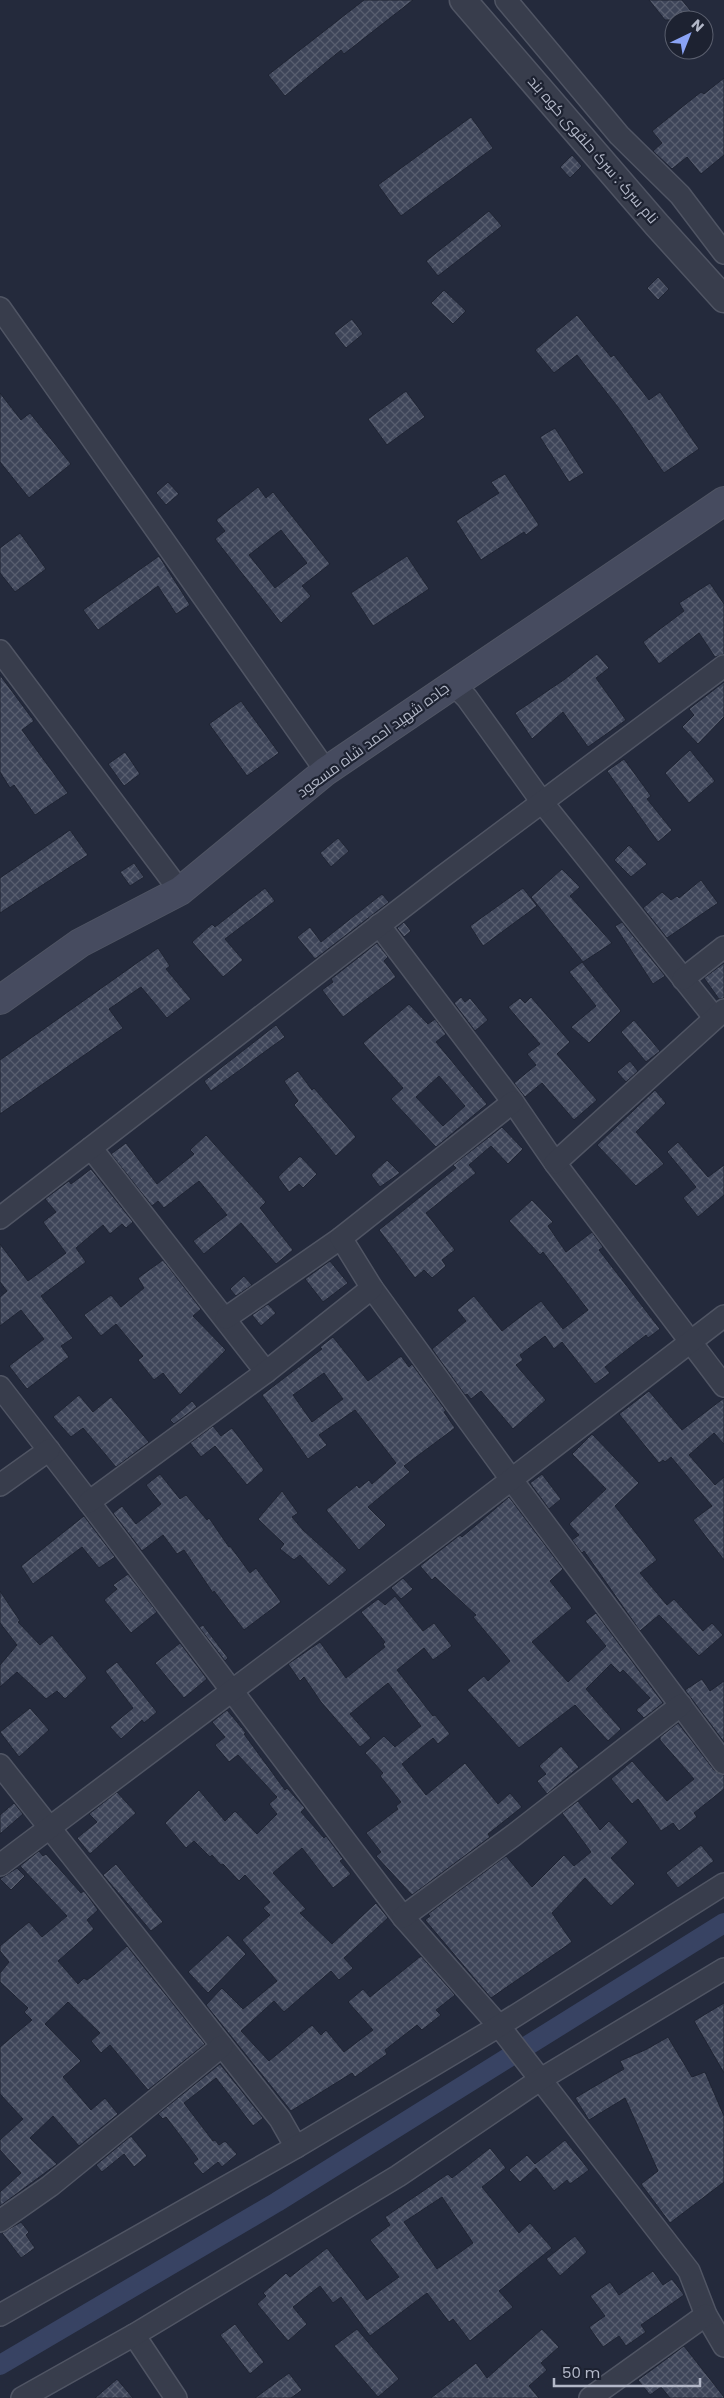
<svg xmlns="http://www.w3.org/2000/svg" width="724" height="2398" viewBox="0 0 724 2398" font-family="Poppins,Cairo,sans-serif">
  <defs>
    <pattern id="building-cross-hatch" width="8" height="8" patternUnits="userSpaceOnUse" patternTransform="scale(1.25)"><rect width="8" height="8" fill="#3e4559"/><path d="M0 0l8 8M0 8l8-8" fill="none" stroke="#585e6f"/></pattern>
  </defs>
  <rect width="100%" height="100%" fill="#242a3c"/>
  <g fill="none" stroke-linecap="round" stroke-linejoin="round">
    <polyline stroke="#384363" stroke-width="20" points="0,2365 277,2202 724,1923"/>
  </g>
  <g fill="url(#building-cross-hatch)" stroke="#1f2433" fill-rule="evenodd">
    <polygon points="364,0 413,0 344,54 341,50 285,96 268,75"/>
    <polygon points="649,0 682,0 698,20 665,20"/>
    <polygon points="724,78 724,155 701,174 687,157 672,169 653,151 662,143 652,131 701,92 704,94"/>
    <polygon points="471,117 493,148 401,216 378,185"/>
    <polygon points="572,155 582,166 570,178 560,167"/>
    <polygon points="489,211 502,226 438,276 426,261"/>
    <polygon points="658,277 669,289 658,300 647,288"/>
    <polygon points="444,290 466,311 453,324 431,303"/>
    <polygon points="577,315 611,357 614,355 649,400 660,392 699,449 664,473 621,411 577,355 554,373 535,350"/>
    <polygon points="352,319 363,334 346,348 334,333"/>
    <polygon points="406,391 425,417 387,445 368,419"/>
    <polygon points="0,393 21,420 30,413 71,464 29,498 0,462"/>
    <polygon points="555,428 584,473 569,482 540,437"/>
    <polygon points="505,474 539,525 526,535 524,532 481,560 456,521 499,493 491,482"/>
    <polygon points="168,482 179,494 166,505 156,493"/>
    <path d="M 258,487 L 266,498 L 273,492 L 330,564 L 302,586 L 311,596 L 281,623 L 215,539 L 225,531 L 216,520 ZM 281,530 L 307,563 L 275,588 L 249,555 Z"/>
    <polygon points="20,533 46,569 15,592 0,573 0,548"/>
    <polygon points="159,556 190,605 176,614 158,586 98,630 83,610"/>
    <polygon points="407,556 429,589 373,626 351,593"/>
    <polygon points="710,583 724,604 724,654 715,657 699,633 659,664 643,642 684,611 679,603"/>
    <polygon points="597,654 609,668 596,678 626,720 588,747 563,712 532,739 515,713 565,679"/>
    <polygon points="0,675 34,721 22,730 68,793 35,815 14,785 10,788 0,772"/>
    <polygon points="724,682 724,717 698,744 682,727 694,715 689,709"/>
    <polygon points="241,701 279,753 247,776 209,724"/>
    <polygon points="690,750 715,781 689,803 665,773"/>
    <polygon points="125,752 140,774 124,786 108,764"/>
    <polygon points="624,759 651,796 647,799 672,830 658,842 607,771"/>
    <polygon points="70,830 88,855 0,913 0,878"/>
    <polygon points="338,838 349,851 331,867 320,853"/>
    <polygon points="629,845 647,864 631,877 614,860"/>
    <polygon points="134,863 144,877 130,886 120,872"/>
    <polygon points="562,869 580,887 570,896 612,943 583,962 531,897"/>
    <polygon points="701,880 718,903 667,938 643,908 662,892 671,900 677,896 679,898"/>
    <polygon points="265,888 275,901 225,939 243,960 223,977 192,942 212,924 215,927"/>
    <polygon points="523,888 537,906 483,946 470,926"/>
    <polygon points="382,894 389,902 315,959 297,937 310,927 321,942"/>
    <polygon points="404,922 411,931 404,937 397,928"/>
    <polygon points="622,922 665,976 653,984 615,926"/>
    <polygon points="377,943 388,957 384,961 396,977 343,1017 322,990 333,982 331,979"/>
    <polygon points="158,948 170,966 166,969 191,999 167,1018 141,987 109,1009 123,1028 0,1114 0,1060"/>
    <polygon points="582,962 621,1011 589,1043 571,1027 596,1006 569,972"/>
    <polygon points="724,963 724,998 719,999 704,978"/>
    <polygon points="461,997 465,1002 470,998 488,1020 475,1031 454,1003"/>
    <polygon points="531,997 570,1042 557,1054 597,1100 574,1120 542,1083 525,1097 514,1083 536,1065 527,1054 540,1044 508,1007 520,998 525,1003"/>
    <path d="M 409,1004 L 428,1024 L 435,1019 L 446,1034 L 436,1042 L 487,1104 L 436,1147 L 391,1099 L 403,1088 L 363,1043 ZM 439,1076 L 465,1106 L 443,1126 L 416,1097 Z"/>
    <polygon points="634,1020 660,1051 646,1062 621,1032"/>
    <polygon points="276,1025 285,1037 211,1091 204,1081"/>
    <polygon points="630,1061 638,1071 626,1082 617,1072"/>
    <polygon points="298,1071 312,1090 314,1088 356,1137 336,1156 294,1105 298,1101 284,1081"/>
    <polygon points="655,1090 666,1103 636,1132 664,1164 636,1186 597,1145"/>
    <polygon points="502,1127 523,1149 508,1164 491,1146 469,1165 476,1173 426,1213 455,1250 442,1260 446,1266 432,1278 424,1270 415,1278 379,1230 456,1168 453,1165"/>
    <polygon points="206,1135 266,1202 260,1208 293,1250 276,1264 241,1223 204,1254 193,1241 227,1215 199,1181 164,1208 158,1201 152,1206 111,1154 126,1143 157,1184 194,1154 190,1150"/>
    <polygon points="678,1142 708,1177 724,1165 724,1195 698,1217 683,1198 696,1187 667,1152"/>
    <polygon points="300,1156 317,1174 303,1188 299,1184 289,1192 278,1177"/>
    <polygon points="387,1160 400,1173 380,1187 371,1175"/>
    <polygon points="91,1169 133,1222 126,1228 122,1224 110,1234 103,1225 76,1248 86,1262 41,1296 73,1338 61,1346 69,1357 27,1389 9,1366 44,1339 21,1310 0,1326 0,1297 7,1291 0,1282 0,1244 28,1281 66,1253 43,1222 56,1212 45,1199 69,1181 71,1184"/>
    <polygon points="532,1200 553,1222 548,1226 566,1252 592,1232 603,1247 599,1250 660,1329 648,1338 646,1335 605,1367 610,1373 595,1384 562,1342 554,1349 545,1336 520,1355 523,1360 516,1365 546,1400 513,1429 481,1391 471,1399 467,1394 465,1395 432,1349 466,1321 457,1310 474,1296 502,1331 541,1301 563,1329 588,1310 543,1252 540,1255 509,1221"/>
    <polygon points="163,1260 201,1309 193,1316 226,1350 180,1395 163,1373 154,1380 138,1360 143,1356 116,1324 101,1336 84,1315 111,1295 121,1307 144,1288 138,1278"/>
    <polygon points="330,1261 348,1283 323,1302 305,1279"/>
    <polygon points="244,1276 252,1285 236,1296 230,1289"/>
    <polygon points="268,1304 276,1313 261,1326 252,1315"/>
    <path d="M 333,1337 L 368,1381 L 401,1356 L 409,1367 L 412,1364 L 446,1411 L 444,1412 L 455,1428 L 404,1466 L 410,1472 L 368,1507 L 386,1525 L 359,1550 L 326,1510 L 357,1485 L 359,1488 L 369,1480 L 372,1484 L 396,1463 L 355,1410 L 319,1435 L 327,1445 L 308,1459 L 262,1395 L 322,1349 L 320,1347 ZM 324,1373 L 343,1399 L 312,1422 L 293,1395 Z"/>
    <polygon points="649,1391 682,1430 724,1398 724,1444 714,1433 689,1455 715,1485 724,1477 724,1560 693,1520 712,1506 671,1457 665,1462 663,1460 659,1463 619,1414"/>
    <polygon points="79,1395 93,1412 111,1397 149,1442 116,1467 83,1428 71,1437 53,1417"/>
    <polygon points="192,1401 197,1407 174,1424 170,1420"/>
    <polygon points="213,1426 221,1436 232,1428 264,1470 247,1485 215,1446 201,1457 190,1443"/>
    <polygon points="592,1434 639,1483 615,1506 657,1560 640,1573 667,1605 674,1599 703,1631 712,1623 723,1635 699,1656 659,1615 640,1631 584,1551 582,1553 572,1540 579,1535 569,1524 606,1489 572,1454"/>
    <polygon points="160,1474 180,1499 186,1495 207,1520 209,1518 229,1547 230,1546 250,1573 256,1568 281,1602 244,1630 214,1591 213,1593 184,1550 177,1554 163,1535 142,1551 113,1513 122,1506 136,1524 161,1504 146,1485"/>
    <polygon points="542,1474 561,1499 549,1509 530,1483"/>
    <polygon points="282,1491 298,1513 292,1517 303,1530 347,1570 329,1586 300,1555 294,1560 280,1549 284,1544 258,1519"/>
    <polygon points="509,1497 563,1569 550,1581 572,1608 532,1642 568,1682 606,1646 585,1621 596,1613 663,1703 644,1718 636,1710 650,1698 623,1670 620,1673 611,1664 586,1689 621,1729 608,1741 575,1705 519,1748 467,1690 484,1676 488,1681 510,1661 473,1617 476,1615 435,1577 432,1580 420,1566 460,1535 462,1537"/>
    <polygon points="84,1516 115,1557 99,1568 82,1547 33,1584 21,1566"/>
    <polygon points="128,1574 157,1612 131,1633 104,1600 117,1589 113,1585"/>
    <polygon points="403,1578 413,1589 401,1599 391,1588"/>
    <polygon points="0,1591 20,1621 18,1622 40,1645 52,1635 87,1678 65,1699 57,1691 46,1699 17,1672 0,1687 0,1665 17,1645 0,1623"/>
    <polygon points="395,1596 423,1631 434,1623 452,1646 433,1660 424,1648 397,1670 433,1716 435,1715 450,1734 438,1744 433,1738 402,1764 426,1795 465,1763 498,1804 510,1793 522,1807 488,1834 490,1837 412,1895 376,1856 381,1852 366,1833 398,1809 396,1806 401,1802 380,1776 383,1773 365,1753 384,1736 395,1747 421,1726 388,1683 350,1714 371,1738 360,1747 321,1702 304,1677 300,1681 288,1664 320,1642 346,1678 385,1647 383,1644 385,1642 361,1612 378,1599 385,1605"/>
    <polygon points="203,1625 228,1658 225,1661 199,1627"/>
    <polygon points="180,1643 207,1679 184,1698 155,1663"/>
    <polygon points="117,1662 157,1712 144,1723 142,1720 121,1739 110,1727 133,1708 105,1671"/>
    <polygon points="702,1679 710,1691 724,1681 724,1742 685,1690"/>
    <polygon points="30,1708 49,1730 19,1757 0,1732"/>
    <polygon points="227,1710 246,1733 244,1734 285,1790 287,1788 305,1808 301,1812 324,1838 326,1836 343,1859 340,1861 351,1874 333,1888 302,1848 273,1873 306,1909 300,1913 332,1944 376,1903 388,1918 344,1958 353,1968 339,1980 331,1971 284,2012 274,2001 241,2031 269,2061 312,2025 321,2035 326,2030 344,2052 373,2030 348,2002 363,1989 370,1997 421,1956 455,1995 436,2010 441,2015 422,2030 417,2025 385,2050 387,2054 355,2077 352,2073 291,2111 206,2005 222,1988 243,2009 277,1981 242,1940 270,1915 263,1908 270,1902 245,1875 239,1881 223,1864 221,1865 212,1855 210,1857 194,1841 186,1848 165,1823 199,1790 225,1821 235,1811 257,1834 277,1814 269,1804 277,1797 238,1755 229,1762 215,1745 225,1737 212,1722"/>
    <polygon points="678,1723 714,1770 724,1775 724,1789 694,1813 697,1817 679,1831 673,1823 661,1831 638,1799 632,1804 611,1779 632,1761 667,1801 694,1779 660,1740 660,1737"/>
    <polygon points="561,1746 579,1767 547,1794 537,1781 546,1774 539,1766"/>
    <polygon points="117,1792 136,1813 90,1854 77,1838 97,1822 89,1814"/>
    <polygon points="578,1801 600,1830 609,1821 628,1842 611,1858 635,1884 611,1906 585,1878 552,1913 572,1942 491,1998 425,1920 430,1916 428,1914 506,1856 532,1887 564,1855 574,1866 591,1852 562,1813"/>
    <polygon points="14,1803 23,1814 0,1834 0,1815"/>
    <polygon points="701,1845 714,1861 678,1888 666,1873"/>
    <polygon points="39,1851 43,1856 46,1854 81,1893 84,1891 98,1910 87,1920 94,1929 58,1961 78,1984 84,1978 87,1980 95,1974 127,1946 205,2044 148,2090 110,2045 101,2053 91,2041 100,2033 68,2002 45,2024 81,2061 63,2077 91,2110 105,2098 118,2114 79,2146 53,2116 30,2138 57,2164 0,2206 0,2192 21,2173 0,2150 0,2140 23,2119 0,2094 0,2047 32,2020 24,2012 28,2008 0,1982 0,1973 9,1962 0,1951 0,1946 29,1922 42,1937 67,1916 20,1866"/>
    <polygon points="116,1864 163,1922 151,1931 103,1875"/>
    <polygon points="17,1868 25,1876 11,1890 0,1879"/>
    <polygon points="228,1935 246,1954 208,1993 188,1972"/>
    <polygon points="724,2003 724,2073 694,2021"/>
    <polygon points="668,2037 692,2077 705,2072 724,2116 724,2182 670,2223 641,2184 658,2171 625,2098 589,2120 575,2098 624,2069 620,2061 647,2049"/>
    <polygon points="220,2064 263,2118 253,2126 216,2078 184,2103 213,2141 215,2140 219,2145 225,2141 237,2154 222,2167 218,2162 203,2174 193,2163 198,2159 166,2117 163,2119 158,2114"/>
    <polygon points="131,2136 147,2156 134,2167 124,2154 102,2172 96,2165"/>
    <polygon points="565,2140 589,2170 570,2184 567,2180 554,2191 536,2168 520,2182 509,2170 527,2155 535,2164"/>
    <path d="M 490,2148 L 506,2168 L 482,2187 L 519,2233 L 530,2223 L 552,2248 L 499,2291 L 513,2307 L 470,2341 L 453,2319 L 449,2322 L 427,2293 L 370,2336 L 341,2297 L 333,2303 L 320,2286 L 293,2307 L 307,2324 L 288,2341 L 257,2304 L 266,2296 L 263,2293 L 286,2273 L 290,2277 L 327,2248 L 367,2300 L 399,2277 L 370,2240 L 390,2225 L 385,2217 L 448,2174 L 452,2178 ZM 442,2197 L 473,2243 L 437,2269 L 404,2222 Z"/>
    <polygon points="21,2222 29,2232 26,2235 35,2248 21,2258 2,2233"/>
    <polygon points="575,2236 587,2252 560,2276 546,2259"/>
    <polygon points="653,2271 663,2285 672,2279 684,2295 641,2325 646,2332 626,2346 619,2336 603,2347 589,2327 605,2316 590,2296 610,2282 619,2295"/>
    <polygon points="235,2324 264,2362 250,2374 220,2335"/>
    <polygon points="357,2329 399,2379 378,2397 334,2346"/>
    <polygon points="542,2329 559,2347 541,2363 547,2370 529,2386 539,2398 431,2398 476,2363 487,2378"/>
    <polygon points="684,2346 724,2397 724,2398 670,2398 661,2387 650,2395 638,2380"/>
    <polygon points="289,2373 302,2390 291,2398 255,2398"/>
    <polygon points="117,2379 133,2398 95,2398"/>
  </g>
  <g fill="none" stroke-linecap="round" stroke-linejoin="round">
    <defs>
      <g id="minor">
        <polyline points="506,0 619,135 680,195 724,253"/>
        <polyline points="0,308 326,771"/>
        <polyline points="0,651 180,891"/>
        <polyline points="452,683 467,698 542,802 714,1017"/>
        <polyline points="379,925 513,1102 555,1163 724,1386"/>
        <polyline points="683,979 724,947"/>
        <polyline points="91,1148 266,1372"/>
        <polyline points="555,1163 724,1010"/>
        <polyline points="0,1218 442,877 724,666"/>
        <polyline points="372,1288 511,1479 724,1763"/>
        <polyline points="226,1318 341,1238"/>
        <polyline points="0,1387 89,1502 403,1917 499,2026 689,2271 706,2315 724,2346"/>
        <polyline points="0,1485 49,1450"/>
        <polyline points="89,1502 266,1372 372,1288 341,1238 513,1102"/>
        <polyline points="0,1765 280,2119 296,2147"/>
        <polyline points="0,1865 434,1539 724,1316"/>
        <polyline points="403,1917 514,1835 681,1705"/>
        <polyline points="0,2221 50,2186 222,2046"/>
        <polyline points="0,2315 296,2147 499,2026 724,1884"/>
        <polyline points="134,2335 176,2398"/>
        <polyline points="22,2398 134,2335 398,2176 541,2079 724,1969"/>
        <polyline points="590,2398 706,2315"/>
      </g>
      <polyline id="tertiary" points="463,0 657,225 724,299"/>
      <polyline id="secondary" points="0,1000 80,943 180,891 326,771 724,501"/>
    </defs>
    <use href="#minor" stroke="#505564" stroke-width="24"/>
    <use href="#tertiary" stroke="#505564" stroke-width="29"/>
    <use href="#secondary" stroke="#505564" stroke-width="30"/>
    <use href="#minor" stroke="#383d4c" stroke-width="21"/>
    <use href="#tertiary" stroke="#383d4c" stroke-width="26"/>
    <use href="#secondary" stroke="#464b5f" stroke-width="28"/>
  </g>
  <g text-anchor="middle" stroke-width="4.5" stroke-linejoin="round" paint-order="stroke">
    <g font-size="15" fill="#b3b8c8" stroke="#1d2231">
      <text transform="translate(593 150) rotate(49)" y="5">نام سرک : سرک حلقوی کوه بند</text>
      <text transform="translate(373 740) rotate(-36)" y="5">جاده شهيد احمد شاه مسعود</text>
    </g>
  </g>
  <g transform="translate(689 35) rotate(43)"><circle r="24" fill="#1d2231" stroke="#595e6d"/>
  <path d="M0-4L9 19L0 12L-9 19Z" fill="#8aa3f5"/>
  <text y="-8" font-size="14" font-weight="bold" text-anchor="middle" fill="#b3b8c8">N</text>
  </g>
  <path d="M554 2378v8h146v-8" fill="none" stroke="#b3b8c8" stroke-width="2.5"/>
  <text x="562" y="2378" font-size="15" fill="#b3b8c8" stroke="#1d2231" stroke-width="4" paint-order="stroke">50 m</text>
</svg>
